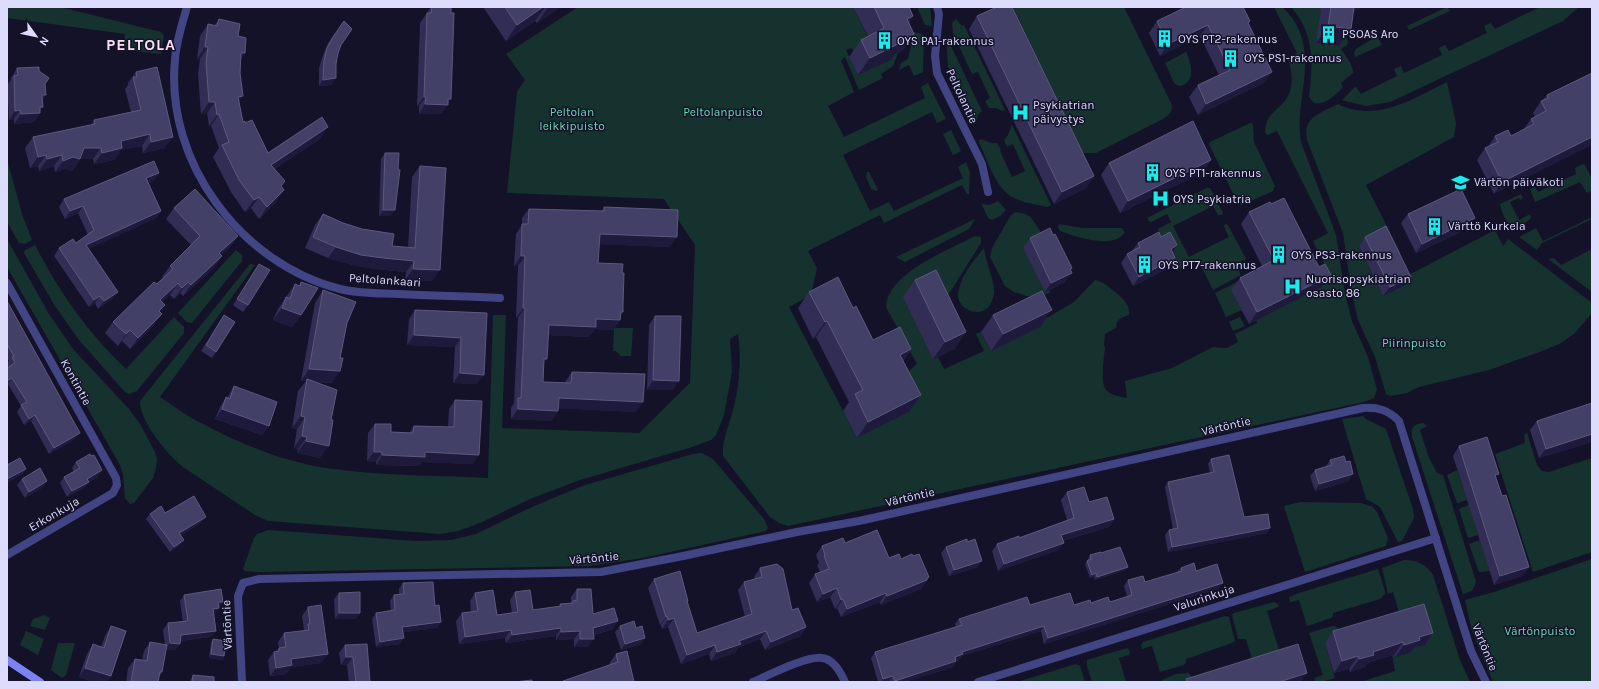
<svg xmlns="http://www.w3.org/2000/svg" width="1599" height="689" viewBox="0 0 1599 689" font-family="Karla,sans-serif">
  <rect width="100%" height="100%" fill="#141229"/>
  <g fill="#16322e">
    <polygon points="7,7 60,7 161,32 164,36 161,54 123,50 125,34 7,18"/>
    <path d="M 578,7 L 853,7 L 872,45 L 855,54 L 851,48 L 846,50 L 858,75 L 892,59 L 891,56 L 898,53 L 893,66 L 881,74 L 883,78 L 859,90 L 845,57 L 841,60 L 854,92 L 828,106 L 844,137 L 925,98 L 921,87 L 928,83 L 946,119 L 937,123 L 932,112 L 843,155 L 870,211 L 889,202 L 894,211 L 963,178 L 958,167 L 966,162 L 970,172 L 969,194 L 967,194 L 962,185 L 884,223 L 880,215 L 808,251 L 817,268 L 811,295 L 789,307 L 857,438 L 902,377 L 917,364 L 886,307 C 887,273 949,250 975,236 L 981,237 L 981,243 L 947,297 L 933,359 L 938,357 L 944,369 L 984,351 L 976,334 L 981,332 L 991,351 L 1039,327 L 1038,323 L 1074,302 L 1095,280 C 1103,281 1125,298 1128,306 C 1129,309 1129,312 1129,315 C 1121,318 1116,319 1116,328 L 1105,334 L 1104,345 L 1105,348 C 1104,357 1100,383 1106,390 C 1111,395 1120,397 1127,398 L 1125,381 L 1172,368 L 1213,347 L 1227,348 L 1238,342 L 1235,334 L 1257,323 L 1256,320 L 1322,287 L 1328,271 L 1313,241 L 1328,233 L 1277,131 L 1267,135 L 1265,132 C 1267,116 1269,117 1280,106 C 1295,92 1293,76 1288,58 L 1297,53 L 1274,7 L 1283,7 C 1287,12 1293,18 1296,24 C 1317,63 1294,102 1301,142 L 1336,235 L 1345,294 L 1352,321 L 1368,357 L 1377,390 L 1374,398 L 1364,402 L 788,526 L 779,523 L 770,517 L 723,456 C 722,441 728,428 732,414 C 739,388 742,361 738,334 L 730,339 L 732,372 L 724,415 L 716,435 L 711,440 L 692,447 L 580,480 L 530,499 L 480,523 L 458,531 L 440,534 L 268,521 L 255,515 L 183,467 C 168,455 139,421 140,401 L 250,264 L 255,265 L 160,397 C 173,405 186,416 201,423 C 238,443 284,462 326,468 C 379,476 434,475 488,478 L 493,315 L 506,315 L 502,428 L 639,433 L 690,383 L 695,245 L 664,199 L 507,193 L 517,92 L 525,80 L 506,54 Z"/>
    <polygon points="917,7 930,7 932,26 925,25"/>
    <path d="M 1013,7 L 1124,7 L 1171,103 C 1174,111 1169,115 1163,119 L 1096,153 L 1084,153 L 1082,152 Z"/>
    <path d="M 1291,7 L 1319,7 L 1342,25 L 1348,42 L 1347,45 L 1341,49 C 1346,57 1353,64 1353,73 L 1341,83 L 1343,87 C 1337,94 1324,106 1314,103 L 1309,97 C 1313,64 1315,34 1291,7 Z"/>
    <polygon points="1447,7 1450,11 1409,30 1407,26"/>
    <polygon points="1540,7 1579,7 1563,21 1390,102 1366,106 1342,100 1355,87 1357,88 1361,94 1397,76 1394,69 1401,66 1404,73 1442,55 1439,48 1445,45 1449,51 1487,33 1484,26 1491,23 1495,29"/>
    <polygon points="956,19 962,26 964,25 1005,110 1003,111 995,108 989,108 985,101 990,98 978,72 972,74 953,33 952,23"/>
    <polygon points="914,32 924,35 923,72 914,76 909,65 899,70 901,63 908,59"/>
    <polygon points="1377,36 1382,45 1355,57 1354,52 1356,49"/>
    <polygon points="949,42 982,111 978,115 976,123 948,67 947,47"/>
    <path d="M 1186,52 C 1191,63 1197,83 1179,86 L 1174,83 L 1165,63 Z"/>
    <path d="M 1447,82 L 1456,123 L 1454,137 L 1366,185 L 1400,252 L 1398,272 L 1359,246 L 1383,296 L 1401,279 L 1495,230 L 1503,246 L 1508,239 L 1592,303 L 1592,313 L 1575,333 L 1561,343 L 1545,350 L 1489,370 L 1419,387 L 1407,393 L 1391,396 L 1386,394 L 1375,357 L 1358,320 L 1351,289 L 1343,233 L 1307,140 C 1302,117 1321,113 1338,104 C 1376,123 1413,99 1447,82 Z"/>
    <polygon points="1250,123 1253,124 1254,142 1275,186 1273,191 1242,205 1238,204 1209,144 1210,142"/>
    <path d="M 1012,125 L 1051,205 L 1047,207 C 1036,204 1024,203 1014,198 C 997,191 986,158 979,142 L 980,139 L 992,143 L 997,143 L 1001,150 L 1000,151 L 1012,177 L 1025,171 L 1013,144 L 1007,147 L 1004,140 L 1008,135 Z"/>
    <polygon points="951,130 961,151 953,155 943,134"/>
    <polygon points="7,159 22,214 32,240 25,244 19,243 7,222"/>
    <polygon points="1583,164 1585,165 1592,179 1592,190 1587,193 1580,182 1535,202 1530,189 1535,187 1538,192 1576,174 1575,168"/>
    <polygon points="867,172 869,172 878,190 877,191 871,189 866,177"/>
    <polygon points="1207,188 1210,188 1223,213 1222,215 1218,215 1213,206 1173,226 1189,257 1229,237 1224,227 1225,224 1228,225 1246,259 1236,264 1241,275 1213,290 1198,260 1178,270 1158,229 1171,222 1167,214 1151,222 1149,221 1147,218"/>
    <path d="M 1521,194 L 1523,198 L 1520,200 L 1519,198 L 1510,202 L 1519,220 L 1530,214 L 1531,218 C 1514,235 1504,223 1500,204 Z"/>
    <path d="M 998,201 L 1006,210 L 1000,216 L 992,220 L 988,218 L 981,203 C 987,206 992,205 998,201 Z"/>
    <polygon points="1016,212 1022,213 1030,216 1044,237 1045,292 1050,290 1050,293 1039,296 1027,296 1014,292 1005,286 990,257 992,248 1011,215"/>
    <polygon points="1592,217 1592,219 1542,243 1537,250 1519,237 1536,228 1543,241"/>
    <polygon points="975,219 969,229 905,262 896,257"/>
    <path d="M 1059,224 L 1082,228 L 1122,228 L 1125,233 C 1123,234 1120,238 1117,239 C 1101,245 1076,237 1060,231 L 1058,227 Z"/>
    <polygon points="7,239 49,314 73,349 128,408 140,424 155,452 157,459 156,468 153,478 134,503 130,504 125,498 123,475 120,465 7,267"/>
    <path d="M 35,245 C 59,292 88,333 126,369 L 174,317 L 184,327 L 184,333 L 137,391 L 129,394 L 125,392 L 79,340 L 55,306 L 24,253 L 25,250 Z"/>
    <path d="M 984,248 C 985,261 995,281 994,293 C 990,324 956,312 958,293 C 961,276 973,261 984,248 Z"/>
    <polygon points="1592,249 1592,292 1548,259 1554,258 1561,265"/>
    <polygon points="236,250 242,255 242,261 192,323 187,322 178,313"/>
    <polygon points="1243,279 1232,290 1242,310 1226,317 1215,293"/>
    <polygon points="1240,317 1245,326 1233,331 1229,322"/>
    <polygon points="614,328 633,328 631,356 621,356 616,351 613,351"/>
    <polygon points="1363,416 1366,419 1386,429 1413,509 1414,518 1402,541 1398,542 1380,507 1366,499 1342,419"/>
    <path d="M 1423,423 L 1427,426 L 1420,430 L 1429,458 L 1437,473 L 1443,475 L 1476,582 L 1472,591 L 1463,594 L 1412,437 C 1410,428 1414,424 1423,423 Z"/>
    <polygon points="1527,433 1537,465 1542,471 1549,472 1592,458 1592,552 1533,572 1495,454 1525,443 1524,435"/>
    <polygon points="702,453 713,459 764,519 768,528 766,531 643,558 589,566 259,572 245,571 243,569 254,538 257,534 269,530 415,541 451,540 476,534 534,506 585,485 693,454"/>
    <polygon points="1457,470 1467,500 1458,503 1457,503 1447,475"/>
    <polygon points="1300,502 1361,503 1373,507 1377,512 1388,538 1386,546 1305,572 1284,506"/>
    <polygon points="1469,505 1478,535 1468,538 1459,509"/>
    <polygon points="1480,540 1490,571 1479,572 1469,544"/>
    <polygon points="1592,559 1592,682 1493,682 1472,631 1465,600 1494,592"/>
    <path d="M 1404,560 C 1417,560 1426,564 1433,575 L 1460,660 L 1470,682 L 1360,682 L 1395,671 L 1392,655 L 1394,654 L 1396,657 L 1411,652 L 1393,592 L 1388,594 L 1382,568 Z"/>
    <polygon points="1378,569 1385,591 1385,594 1380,599 1333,613 1333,616 1331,618 1307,626 1299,600 1290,602 1289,597 1299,593"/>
    <polygon points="1274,602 1279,605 1278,607 1267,611 1289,682 1254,666 1246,639 1238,639 1232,615 1234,613"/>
    <polygon points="44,615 50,618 45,630 30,626 33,619"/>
    <polygon points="1225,616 1229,617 1235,641 1232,643 1186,659 1186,662 1184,665 1160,672 1152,646 1142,649 1141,645 1143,642"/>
    <polygon points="1332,626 1335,626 1338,628 1342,638 1325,643 1335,678 1321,682 1316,682 1314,678 1323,675 1309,633"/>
    <polygon points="26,631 44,639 38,655 20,645"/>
    <polygon points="58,643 75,643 66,675 62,678 51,670"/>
    <polygon points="1127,648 1130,651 1129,655 1119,658 1126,682 1092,682 1087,666 1087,660"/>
    <polygon points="1076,664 1080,666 1085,682 1017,682"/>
    <polygon points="1189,673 1195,682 1162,682 1162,680 1176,674"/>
  </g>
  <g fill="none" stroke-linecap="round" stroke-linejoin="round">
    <g stroke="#414584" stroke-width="8">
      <path d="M 187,7 C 182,24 176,42 175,60 C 165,162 241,264 340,289 C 360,294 380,293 400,294 C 434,296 467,296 500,298"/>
      <polyline points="937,7 939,14 935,56 937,73 982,164 988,192"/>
      <polyline points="7,283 116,478 117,485 113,493 7,555"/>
      <path d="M 242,682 L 238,596 L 243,583 L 259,579 L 601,572 L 683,556 L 797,532 L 859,521 L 1363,408 C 1378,407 1388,410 1399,421 L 1471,651 L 1486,682"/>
      <path d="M 753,682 C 769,675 806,656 822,658 C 834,659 841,673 845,682"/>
      <polyline points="978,682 1436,538"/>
    </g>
    <polyline stroke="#7a83f5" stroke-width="8" points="7,660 40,682"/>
  </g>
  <g fill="#312d55">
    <polygon points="431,7 451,7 448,103 441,114 419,114 419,106 417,106 420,23"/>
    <polygon points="483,7 561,7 537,23 535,21 506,41"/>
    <polygon points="853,7 909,7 913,16 909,23 914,34 902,51 896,54 892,58 858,75 849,57 861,40 868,36"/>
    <polygon points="1319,7 1363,7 1353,12 1351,29 1339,46 1316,43 1321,10"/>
    <polygon points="977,16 1094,176 1086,188 1054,204 969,29"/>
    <polygon points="219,19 238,36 241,59 239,101 243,122 245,123 268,153 320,139 274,169 281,186 276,202 259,219 251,208 245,212 231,192 213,157 219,148 211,126 209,126 207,113 201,114 198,74 200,59 197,59 200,36 208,24 214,26"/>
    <polygon points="344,21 341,45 338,53 332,85 319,86 319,68 323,55 328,43"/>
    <polygon points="1157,21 1250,21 1248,24 1272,72 1263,83 1198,115 1189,97 1198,85 1219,75 1200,36 1160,56 1149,33"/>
    <polygon points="17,68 39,71 45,84 46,95 42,101 43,107 40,110 40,113 34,122 14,124 14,119 9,120 7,85 11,80 11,78"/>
    <polygon points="136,72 165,148 143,153 142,146 121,150 114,160 94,164 93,159 80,159 72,171 65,169 55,172 54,166 39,171 38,166 30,168 25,148 33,137 91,125 94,120 131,112 125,89 128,85 128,83"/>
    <polygon points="1592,73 1494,194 1477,160 1485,148 1488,147 1495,136 1511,136 1523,130 1531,119 1535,117 1533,113 1541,101 1543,100 1547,95"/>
    <polygon points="385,153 395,210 390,216 379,216 381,159"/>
    <polygon points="1211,160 1203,172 1120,213 1101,175 1109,163"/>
    <polygon points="420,166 432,281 405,280 406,272 375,269 353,265 328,258 305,248 315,225 323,214 392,246 408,248 412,177"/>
    <polygon points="159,173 154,180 148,183 161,211 156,218 88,249 112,299 98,309 95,303 89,307 54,256 59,248 76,243 88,235 78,213 65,219 59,207 64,199"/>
    <polygon points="1271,204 1319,267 1331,275 1322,287 1249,324 1231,290 1240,278 1262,266 1241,224 1249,212"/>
    <polygon points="604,207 670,247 599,244 598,263 621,315 620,320 613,330 595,329 589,337 548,335 544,364 543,382 565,383 565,382 572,372 636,412 558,408 558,411 551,421 511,419 511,408 514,403 518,318 516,318 518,266 514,266 516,234 522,225 522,218 529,209 602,211"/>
    <polygon points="174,208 238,236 230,247 221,255 222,256 214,268 183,296 180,293 174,299 170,295 162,302 160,312 154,325 130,349 122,341 118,346 105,333 113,322 163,278 162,277 170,266 191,245 166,219"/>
    <polygon points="1408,214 1475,218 1469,228 1416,253 1401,223"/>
    <polygon points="1053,235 1072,268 1065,282 1045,292 1023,248 1030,238"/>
    <polygon points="1161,237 1172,252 1169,268 1133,286 1121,263 1127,254 1132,251 1138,243"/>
    <polygon points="1365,237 1404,286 1383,296 1359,246"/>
    <polygon points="259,264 248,305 243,312 233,305"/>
    <polygon points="915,280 955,349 933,359 903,297"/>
    <polygon points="301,282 301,315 292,327 273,320 278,309 295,284 299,286"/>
    <polygon points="323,290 347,323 332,383 314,382 320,458 297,453 298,449 294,448 297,429 292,428 298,391 306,381 301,381 315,303"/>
    <polygon points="809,292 853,308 873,340 911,349 903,361 909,412 857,438 843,411 849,402 816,337 813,339 798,308"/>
    <polygon points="7,301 75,439 49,454 31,421 24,425 17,412 21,406 8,384 7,385 7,368 9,367 7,363 9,361 7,358"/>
    <polygon points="415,310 487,313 477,384 453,383 455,347 407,345 409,319"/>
    <polygon points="224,315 216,352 212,358 201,351"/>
    <polygon points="993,315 1040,327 991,351 981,332"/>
    <polygon points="655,316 673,390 647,390 649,325"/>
    <polygon points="234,386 269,426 262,435 215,419 220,407 226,397 227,398"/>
    <polygon points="455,400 473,464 422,462 419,466 376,465 376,462 367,461 368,433 375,424 391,432 409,433 414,426 448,427 449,409"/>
    <polygon points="1592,403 1592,442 1539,458 1530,430 1537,421"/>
    <polygon points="1459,446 1496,478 1502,496 1529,567 1522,576 1494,585 1453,456"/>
    <polygon points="1211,459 1244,517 1267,533 1168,552 1165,535 1169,530 1173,529 1165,487 1168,482 1210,473 1208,464"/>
    <polygon points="1330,460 1349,481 1315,491 1310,476 1315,470 1326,466"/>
    <polygon points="76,462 98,477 89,482 84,488 67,497 60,483 64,477 74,472 72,468"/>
    <polygon points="22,479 47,481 43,487 25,498 17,485"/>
    <polygon points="1067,492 1089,502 1114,519 1109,527 1063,541 1064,543 1058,550 998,571 992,551 997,544 1019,538 1067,520 1061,500"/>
    <polygon points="165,513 202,522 181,535 184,540 180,545 170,552 146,519 150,514"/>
    <polygon points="845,543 889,558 901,559 913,556 929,577 921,589 881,605 880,602 841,617 837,608 835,609 830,597 817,602 809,583 815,574 820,572 817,565 819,563 816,555 822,546"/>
    <polygon points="946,547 978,567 949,576 941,553"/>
    <polygon points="1101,553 1128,567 1125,570 1095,580 1094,576 1090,578 1085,564 1087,561 1088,560 1088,559 1090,555"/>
    <polygon points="760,568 792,610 806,627 800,636 765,650 760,639 738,648 735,653 711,661 709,654 681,664 668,627 662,629 661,625 660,625 648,588 654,579 688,601 687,602 697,633 745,617 738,590 744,582 755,579 754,577"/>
    <polygon points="1181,568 1196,571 1219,588 1044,644 1041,631 962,656 959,660 956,661 953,667 905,682 878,682 871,658 875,652 956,627 955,624 959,619 1030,605 1074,605 1091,603 1110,602 1127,596 1124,586 1128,580 1145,582 1177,572"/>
    <polygon points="403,583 435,606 441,622 437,628 403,632 400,644 376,647 372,619 376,613 391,611 390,601 394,595 399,594 399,589"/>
    <polygon points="577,589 593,614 613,629 594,635 588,647 574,647 574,639 556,640 556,636 506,643 505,638 459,644 456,621 462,613 471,612 470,601 475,593 497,615 512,613 510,600 515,592 533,610 558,607 560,604 571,603 571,597"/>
    <polygon points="339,593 356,619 335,619 334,599"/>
    <polygon points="184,595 219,607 215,614 214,614 216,631 211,637 180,641 175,650 166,649 162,672 159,677 158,682 126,682 128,668 135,659 142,660 144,651 150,642 165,645 163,630 168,623 183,622 180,601"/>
    <polygon points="308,607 328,654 321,663 291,667 286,674 270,676 268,660 274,652 276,651 279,648 278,642 284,633 303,631 304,630 302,616"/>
    <polygon points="111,626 111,676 107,682 94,682 79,677 87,654 93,644 101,647 105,636"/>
    <polygon points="620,626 636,628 641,644 621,650 615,632"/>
    <polygon points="1333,631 1433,633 1425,645 1414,648 1411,652 1395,657 1394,655 1369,662 1365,667 1350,672 1349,669 1334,673 1325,643"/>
    <polygon points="213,639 224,656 222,660 209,658 211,642"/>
    <polygon points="345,645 370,682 349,682 347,665 341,665 339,653"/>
    <polygon points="616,654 634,682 562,682 563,681 610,665 610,662"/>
    <polygon points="193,675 214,682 189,682"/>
  </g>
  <g fill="#1e1a3c">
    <polygon points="543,7 545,7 535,21 506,41 517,25"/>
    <polygon points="548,7 561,7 537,23"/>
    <polygon points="1350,7 1363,7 1343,17"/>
    <polygon points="913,16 901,33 907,19"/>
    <polygon points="1208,25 1200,36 1160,56 1168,44"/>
    <polygon points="1328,26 1351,29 1339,46 1316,43"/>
    <polygon points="914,34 902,51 896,54 892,58 858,75 870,58 903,39"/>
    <polygon points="205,47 208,47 200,59 197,59"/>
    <polygon points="241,53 245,53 237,65"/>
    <polygon points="1272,72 1263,83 1198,115 1206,104"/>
    <polygon points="336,78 332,85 319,86 323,80"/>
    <polygon points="42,95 46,95 39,105"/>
    <polygon points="243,96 235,107 238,97"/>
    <polygon points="424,97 426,97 419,106 417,106"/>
    <polygon points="448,99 451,99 447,105 448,105 441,114 419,114 425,104"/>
    <polygon points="209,102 215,102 207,113 201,114"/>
    <polygon points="40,107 43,107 38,113 40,113 34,122 14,124 21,114"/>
    <polygon points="20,110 14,119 9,120 15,111"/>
    <polygon points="219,114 211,126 209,126 217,115"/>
    <polygon points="328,127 320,139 263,177 271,165"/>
    <polygon points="150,134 142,146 121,150 114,160 94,164 102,153 121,141"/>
    <polygon points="173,137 165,148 143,153 151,142"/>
    <polygon points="1592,137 1592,145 1494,194 1502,182"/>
    <polygon points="84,148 101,148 93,159 80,159 72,171 65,169 55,172 63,161"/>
    <polygon points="46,155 38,166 30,168 38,157"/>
    <polygon points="62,155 54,166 39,171 47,159"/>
    <polygon points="1211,160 1203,172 1120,213 1128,201"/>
    <polygon points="159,173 154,180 141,186 146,178"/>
    <polygon points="1094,176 1086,188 1054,204 1062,192"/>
    <polygon points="284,190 276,202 259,219 267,207"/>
    <polygon points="259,197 251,208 245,212 254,200"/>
    <polygon points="83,206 78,213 65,219 70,211"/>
    <polygon points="383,210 395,210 390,216 379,216"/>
    <polygon points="161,211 156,218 80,253 86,245"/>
    <polygon points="1475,218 1469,228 1416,253 1422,244"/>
    <polygon points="600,234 677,237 670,247 593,244"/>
    <polygon points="238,236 230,247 211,264 219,253"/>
    <polygon points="1177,245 1171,255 1171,249"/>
    <polygon points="336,247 414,261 406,272 375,269 353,265 328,258"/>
    <polygon points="222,256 214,268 183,296 191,285"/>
    <polygon points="521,256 525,256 518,266 514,266"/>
    <polygon points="1175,258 1169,268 1133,286 1139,277"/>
    <polygon points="1072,268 1067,275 1072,273 1065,282 1045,292 1051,283"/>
    <polygon points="413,269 440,270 432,281 405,280"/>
    <polygon points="1331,275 1322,287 1249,324 1257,312"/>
    <polygon points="1411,277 1404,286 1383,296 1390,287"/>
    <polygon points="188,282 180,293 174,299 182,288"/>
    <polygon points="178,283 170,295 152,311 160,300"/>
    <polygon points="118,292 112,299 98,309 104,301"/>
    <polygon points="100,296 95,303 89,307 94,300"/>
    <polygon points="282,308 301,315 292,327 273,320"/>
    <polygon points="523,308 525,308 518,318 516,318"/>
    <polygon points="1052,310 1040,327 991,351 1003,334"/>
    <polygon points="621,312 623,312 617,320 620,320 613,330 595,329 589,337 542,335 549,325 596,319"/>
    <polygon points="162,314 154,325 130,349 138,338"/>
    <polygon points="827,321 816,337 813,339 825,322"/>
    <polygon points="130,330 122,341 118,346 126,334"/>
    <polygon points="966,332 955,349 933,359 945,342"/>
    <polygon points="414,335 461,338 455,347 407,345"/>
    <polygon points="911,349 899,366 900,355"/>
    <polygon points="544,359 547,359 540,369"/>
    <polygon points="309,369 340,371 332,383 307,381 307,379 306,381 301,381"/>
    <polygon points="460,373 484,375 477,384 453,383"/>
    <polygon points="12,378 8,384 7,385 7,381"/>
    <polygon points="653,380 679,381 673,390 647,390"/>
    <polygon points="921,395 909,412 857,438 868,422"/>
    <polygon points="559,398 643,402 636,412 552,408"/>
    <polygon points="222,409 269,426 262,435 215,419"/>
    <polygon points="518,409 558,411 551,421 511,419"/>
    <polygon points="35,415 31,421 24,425 29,419"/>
    <polygon points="301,416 305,417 297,429 292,428"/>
    <polygon points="80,433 75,439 49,454 54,448"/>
    <polygon points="1592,434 1592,442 1539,458 1546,449"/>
    <polygon points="302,436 307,437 298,449 294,448"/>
    <polygon points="306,441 329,446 320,458 297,453"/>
    <polygon points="374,452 382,452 376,462 367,461"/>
    <polygon points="425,452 479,455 473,464 422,462 419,466 376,465 382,455"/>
    <polygon points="26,469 22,475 7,483 7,479"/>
    <polygon points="102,470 98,477 83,485 87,479"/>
    <polygon points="1353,474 1349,481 1315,491 1319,484"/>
    <polygon points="47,481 43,487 25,498 29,492"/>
    <polygon points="89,482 84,488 67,497 72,491"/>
    <polygon points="206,517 202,522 175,538 179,533"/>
    <polygon points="1114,519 1109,527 1056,543 1061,535"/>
    <polygon points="1270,528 1267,533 1168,552 1172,547"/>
    <polygon points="184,540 180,545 170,552 174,547"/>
    <polygon points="1064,543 1058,550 998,571 1004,564"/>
    <polygon points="982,561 978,567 949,576 954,570"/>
    <polygon points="1128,567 1125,570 1095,580 1097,577"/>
    <polygon points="1529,567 1522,576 1494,585 1500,576"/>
    <polygon points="1096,573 1094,576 1090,578 1092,575"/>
    <polygon points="929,577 921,589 881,605 887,596"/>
    <polygon points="1223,583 1219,588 1044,644 1048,638"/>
    <polygon points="837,588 830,597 817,602 823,594"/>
    <polygon points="886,593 880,602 841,617 847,609"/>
    <polygon points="843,599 837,608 835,609 841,600"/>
    <polygon points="218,602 223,602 219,608"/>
    <polygon points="219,608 215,614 209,615 213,609"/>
    <polygon points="339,613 360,613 356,619 335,619"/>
    <polygon points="667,616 661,625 660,625 666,617"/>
    <polygon points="674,618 668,627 662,629 668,620"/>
    <polygon points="618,621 613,629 588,636 593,628"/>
    <polygon points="441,622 437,628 398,633 402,627"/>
    <polygon points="1044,626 1041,631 962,656 959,660 951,663 955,657 962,652"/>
    <polygon points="806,627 800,636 765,650 771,642"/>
    <polygon points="561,628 556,636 506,643 512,635"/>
    <polygon points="511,630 505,638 459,644 465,637"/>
    <polygon points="216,631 211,637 177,641 181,635"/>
    <polygon points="580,631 574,639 556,640 561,632"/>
    <polygon points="766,631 760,639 738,648 735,653 711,661 717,652 739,641"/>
    <polygon points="1433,633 1425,645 1414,648 1411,652 1395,657 1404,645 1419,637"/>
    <polygon points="404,638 400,644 376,647 380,642"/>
    <polygon points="645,638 641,644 621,650 625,644"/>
    <polygon points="580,639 594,639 588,647 574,647"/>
    <polygon points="1403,642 1394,655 1369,662 1365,667 1350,672 1359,659 1373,652"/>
    <polygon points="170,643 180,644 175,650 165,649"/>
    <polygon points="715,645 709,654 681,664 687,655"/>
    <polygon points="211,654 224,656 222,660 209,658"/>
    <polygon points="328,654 321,663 291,667 286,674 270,676 276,668 291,659"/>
    <polygon points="1358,656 1349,669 1334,673 1342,661"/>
    <polygon points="346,657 353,657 347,665 341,665"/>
    <polygon points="956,661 953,667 905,682 894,682 895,681"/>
    <polygon points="85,668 111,676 107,682 94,682 79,677"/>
    <polygon points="1307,673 1301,682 1279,682"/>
    <polygon points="893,676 889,682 881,682 883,679"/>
  </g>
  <g fill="#434067" stroke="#5c587e">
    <polygon points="432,7 451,7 451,13 454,13 451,99 448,99 448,105 425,104 426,97 424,97 427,13 431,13"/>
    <polygon points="505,7 543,7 517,25"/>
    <polygon points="874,7 909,7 913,16 907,19 914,34 903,39 904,41 870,58 861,40 884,28"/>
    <polygon points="997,7 1012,7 1094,176 1062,192 977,16"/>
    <polygon points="1186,7 1243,7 1250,21 1248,23 1272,72 1206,104 1198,85 1230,70 1208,25 1168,44 1157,21"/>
    <polygon points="1331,7 1354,7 1351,29 1328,26"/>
    <polygon points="219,19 240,24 238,36 246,38 245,53 241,53 240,73 243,96 238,97 243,122 245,121 245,123 252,120 268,153 322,117 328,127 271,165 285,181 281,186 284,190 267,207 259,197 254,200 239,180 222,145 229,142 219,114 217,115 215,102 209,102 206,63 208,47 205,47 208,24 217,26"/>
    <polygon points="344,21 352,29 341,45 338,53 336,64 336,78 323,80 324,61 327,48 333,37"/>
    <polygon points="39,67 39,71 49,78 45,84 46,95 42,95 43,107 40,107 40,113 21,114 20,110 15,111 14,76 18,75 17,68"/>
    <polygon points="157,67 173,137 151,142 150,134 121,141 122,148 102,153 101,148 84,148 80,159 73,157 63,161 62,155 47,159 46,155 38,157 33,137 95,124 94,120 141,110 133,77 137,77 136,72"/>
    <polygon points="1592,73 1592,137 1502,182 1485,148 1498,142 1495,136 1508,130 1511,136 1534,124 1531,119 1546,111 1541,101 1548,98 1547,95"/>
    <polygon points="1193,121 1211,160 1128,201 1109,163"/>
    <polygon points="385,153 399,153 398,170 400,170 395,210 383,210"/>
    <polygon points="154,161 159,173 146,178 161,211 86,245 118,292 104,301 100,296 94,300 59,248 73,239 76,243 94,230 83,206 70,211 64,199"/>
    <polygon points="420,166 446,168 440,270 413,269 414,261 383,258 361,255 336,247 313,237 323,214 343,223 362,229 394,234 392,246 415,248"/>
    <polygon points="195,189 238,236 219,253 222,256 191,285 188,282 182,288 178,283 160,300 165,305 159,311 162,314 138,338 130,330 126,334 113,322 154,282 157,284 173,269 170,266 200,236 174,208"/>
    <polygon points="1461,189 1475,218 1422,244 1408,214"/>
    <polygon points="1284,198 1319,267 1325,264 1331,275 1257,312 1240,278 1274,260 1249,212 1270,202 1271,204"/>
    <polygon points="604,207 678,210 677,237 600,234 598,263 623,264 622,273 624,273 623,305 623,312 621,312 620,320 596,319 596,327 549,325 547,359 544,359 543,382 571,383 572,372 645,374 643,402 559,398 558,411 518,409 518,398 521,398 525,308 523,308 525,256 521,256 522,224 528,224 529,209 604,211"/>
    <polygon points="1386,226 1411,277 1390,287 1365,237"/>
    <polygon points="1050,228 1053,235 1055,234 1072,268 1070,269 1072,273 1051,283 1030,238"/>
    <polygon points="1159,232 1161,237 1170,232 1177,245 1171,249 1175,258 1139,277 1127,254 1140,247 1138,243"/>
    <polygon points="259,264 270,270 248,305 237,299"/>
    <polygon points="936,270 966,332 945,342 915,280"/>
    <polygon points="838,277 853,308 856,306 873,340 900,327 911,349 900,355 921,395 868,422 855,394 863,390 827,321 825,322 809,292"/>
    <polygon points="301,282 318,288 301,315 282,308 286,297 290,299 295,284 300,286"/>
    <polygon points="323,290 356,302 347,323 340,358 343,358 340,371 309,369"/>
    <polygon points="1042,291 1052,310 1003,334 993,315"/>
    <polygon points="7,301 80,433 54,448 35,415 29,419 21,405 27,402 12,378 7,381 7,368 15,363 12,357 14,356 7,344"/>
    <polygon points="415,310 487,313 484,375 460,373 461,338 414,335"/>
    <polygon points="224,315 235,322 216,352 206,345"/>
    <polygon points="655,316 681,316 679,381 653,380"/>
    <polygon points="307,379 337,390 331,420 333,420 329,446 306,441 307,437 302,436 305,417 301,416"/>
    <polygon points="234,386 277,402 269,426 222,409 226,397 230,399"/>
    <polygon points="455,400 482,401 479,455 425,452 425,457 382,455 382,452 374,452 375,424 391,424 391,432 413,433 414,426 454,427"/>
    <polygon points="1592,403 1592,434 1546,449 1537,421"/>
    <polygon points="1487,437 1499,474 1495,475 1502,496 1506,495 1529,567 1500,576 1459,446"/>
    <polygon points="90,454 91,456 94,455 102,470 87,479 89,482 72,491 64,477 80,468 76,462"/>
    <polygon points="1229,455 1244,517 1268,514 1270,528 1172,547 1169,530 1178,528 1168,482 1214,472 1211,459"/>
    <polygon points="1344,456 1346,462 1350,461 1353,474 1319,484 1315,470 1332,465 1330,460"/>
    <polygon points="20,458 26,469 7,479 7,465"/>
    <polygon points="40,468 47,481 29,492 22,479"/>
    <polygon points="1084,487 1089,502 1107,497 1114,519 1061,535 1064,543 1004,564 997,544 1019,536 1019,538 1074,518 1067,492"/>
    <polygon points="194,496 206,517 179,533 184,540 174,547 150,514 161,506 165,513"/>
    <polygon points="877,530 889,558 899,554 901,559 912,554 913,556 919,554 929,577 927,578 927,580 887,596 886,593 847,609 843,599 841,600 837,588 823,594 815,574 829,569 824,556 825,555 822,546 843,538 845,543"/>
    <polygon points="967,539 967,542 975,539 982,561 954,570 946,547"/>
    <polygon points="1120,547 1128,567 1097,577 1096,573 1092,575 1087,561 1091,559 1090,555 1101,552 1101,553"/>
    <polygon points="1194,563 1196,571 1217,564 1223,583 1048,638 1044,626 962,652 963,654 955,657 956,661 895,681 893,676 883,679 875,652 962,625 959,619 1027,597 1030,605 1070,593 1074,605 1090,600 1091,603 1108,597 1110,602 1132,595 1128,580 1143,576 1145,582 1182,571 1181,568"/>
    <polygon points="777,564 783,569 792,610 798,608 806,627 771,642 766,631 739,641 741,644 717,652 715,645 687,655 674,618 668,620 667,616 666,617 654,579 680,571 688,601 687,601 697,633 752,614 744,582 762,577 760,568"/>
    <polygon points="433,582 435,606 439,605 441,622 402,627 404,638 380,642 376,613 395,610 394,595 404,594 403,583"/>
    <polygon points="221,589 223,602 218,602 219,608 213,609 216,631 181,635 180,644 170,643 168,623 188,621 184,595"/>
    <polygon points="577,589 591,589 593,614 614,608 618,621 593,628 594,639 580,639 580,631 561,632 561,628 512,635 511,630 465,637 462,613 478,611 475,593 493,590 497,615 518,612 515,592 530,590 533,610 561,606 560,604 573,603 573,601 577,600"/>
    <polygon points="360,592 360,613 339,613 339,593"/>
    <polygon points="1424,604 1433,633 1419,637 1420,640 1404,645 1403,642 1373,652 1374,655 1359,659 1358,656 1342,661 1333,631"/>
    <polygon points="321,605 328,654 291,659 292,665 276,668 274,652 279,651 279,648 286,647 284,633 309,630 308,624 310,624 308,607"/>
    <polygon points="634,621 636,628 642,626 645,638 625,644 620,626"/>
    <polygon points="111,626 126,631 111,676 85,668 93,644 104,648"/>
    <polygon points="213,639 226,641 224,656 211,654"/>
    <polygon points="150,642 167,645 162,672 160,672 158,682 131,682 135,659 147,661"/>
    <polygon points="367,644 370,682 356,682 353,657 346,657 345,645"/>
    <polygon points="1298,644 1307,673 1279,682 1187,682 1186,679"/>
    <polygon points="627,651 634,682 564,682 563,681 618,662 616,654"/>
    <polygon points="193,675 214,677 214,682 192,682"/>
    <polygon points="532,680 532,682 514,682"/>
  </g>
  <defs>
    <symbol id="building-bare" viewBox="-9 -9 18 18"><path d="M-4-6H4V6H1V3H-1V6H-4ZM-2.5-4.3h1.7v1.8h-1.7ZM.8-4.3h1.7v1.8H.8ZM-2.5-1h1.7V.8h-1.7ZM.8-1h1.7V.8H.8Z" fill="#17edee" stroke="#141229" stroke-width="2.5" paint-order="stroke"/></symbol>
    <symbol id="hospital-bare" viewBox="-9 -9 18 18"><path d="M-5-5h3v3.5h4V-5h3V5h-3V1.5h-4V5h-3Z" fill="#17edee" stroke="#141229" stroke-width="2.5" paint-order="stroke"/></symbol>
    <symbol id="school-bare" viewBox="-9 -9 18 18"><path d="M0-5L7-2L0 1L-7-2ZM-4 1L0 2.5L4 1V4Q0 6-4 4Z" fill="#17edee" stroke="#141229" stroke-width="2.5" paint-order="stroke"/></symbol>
  </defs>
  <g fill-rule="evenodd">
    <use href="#building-bare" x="1316" y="22" width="25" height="25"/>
    <use href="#building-bare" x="1152" y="26" width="25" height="25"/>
    <use href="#building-bare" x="872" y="28" width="25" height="25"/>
    <use href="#building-bare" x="1218" y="46" width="25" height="25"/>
    <use href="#hospital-bare" x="1008" y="100" width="25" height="25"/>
    <use href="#building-bare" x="1140" y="160" width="25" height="25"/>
    <use href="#school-bare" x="1448" y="170" width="25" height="25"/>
    <use href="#hospital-bare" x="1148" y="186" width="25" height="25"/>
    <use href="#building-bare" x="1422" y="214" width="25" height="25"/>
    <use href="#building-bare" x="1266" y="242" width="25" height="25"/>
    <use href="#building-bare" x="1132" y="252" width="25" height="25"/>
    <use href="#hospital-bare" x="1280" y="274" width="25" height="25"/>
  </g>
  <g text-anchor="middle" stroke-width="3" stroke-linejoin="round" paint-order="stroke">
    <g font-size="12" fill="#dddcfd" stroke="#141229" text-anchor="start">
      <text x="1342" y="38">PSOAS Aro</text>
      <text x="1178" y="43">OYS PT2-rakennus</text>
      <text x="897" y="45">OYS PA1-rakennus</text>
      <text x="1244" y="62">OYS PS1-rakennus</text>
      <text x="1033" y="109">Psykiatrian<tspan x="1033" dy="14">päivystys</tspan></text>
      <text x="1165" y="177">OYS PT1-rakennus</text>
      <text x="1474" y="186">Värtön päiväkoti</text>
      <text x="1173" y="203">OYS Psykiatria</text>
      <text x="1448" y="230">Värttö Kurkela</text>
      <text x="1291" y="259">OYS PS3-rakennus</text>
      <text x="1158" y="269">OYS PT7-rakennus</text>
      <text x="1306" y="283">Nuorisopsykiatrian<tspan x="1306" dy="14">osasto 86</tspan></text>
    </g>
    <g font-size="12" fill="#dddcfd" stroke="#141229">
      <text transform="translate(962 96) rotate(65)" y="4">Peltolantie</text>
      <text transform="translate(385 280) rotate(4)" y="4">Peltolankaari</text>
      <text transform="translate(76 382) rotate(61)" y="4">Kontintie</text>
      <text transform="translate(1226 426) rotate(-13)" y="4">Värtöntie</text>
      <text transform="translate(910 497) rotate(-13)" y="4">Värtöntie</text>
      <text transform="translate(54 514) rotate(-30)" y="4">Erkonkuja</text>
      <text transform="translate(594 558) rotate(-5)" y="4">Värtöntie</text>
      <text transform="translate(1204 598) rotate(-18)" y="4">Valurinkuja</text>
      <text transform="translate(227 625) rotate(-92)" y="4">Värtöntie</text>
      <text transform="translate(1485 647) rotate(68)" y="4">Värtöntie</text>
    </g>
    <g font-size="12" fill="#6cd9b3" stroke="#141229">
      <text x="572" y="116">Peltolan<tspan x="572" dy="14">leikkipuisto</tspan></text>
      <text x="723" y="116">Peltolanpuisto</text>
      <text x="1414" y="347">Piirinpuisto</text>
      <text x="1540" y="635">Värtönpuisto</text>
    </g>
    <g font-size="16" font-weight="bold" letter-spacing="1" fill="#fddef4" stroke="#141229">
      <text x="141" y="50">PELTOLA</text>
    </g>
  </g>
  <rect width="1599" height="689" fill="none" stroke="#dddcfd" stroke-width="16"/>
  <g transform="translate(36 36) rotate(123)" stroke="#141229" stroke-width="3" paint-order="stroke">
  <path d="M0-3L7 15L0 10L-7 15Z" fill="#dddcfd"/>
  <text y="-6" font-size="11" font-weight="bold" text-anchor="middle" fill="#dddcfd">N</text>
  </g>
</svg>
